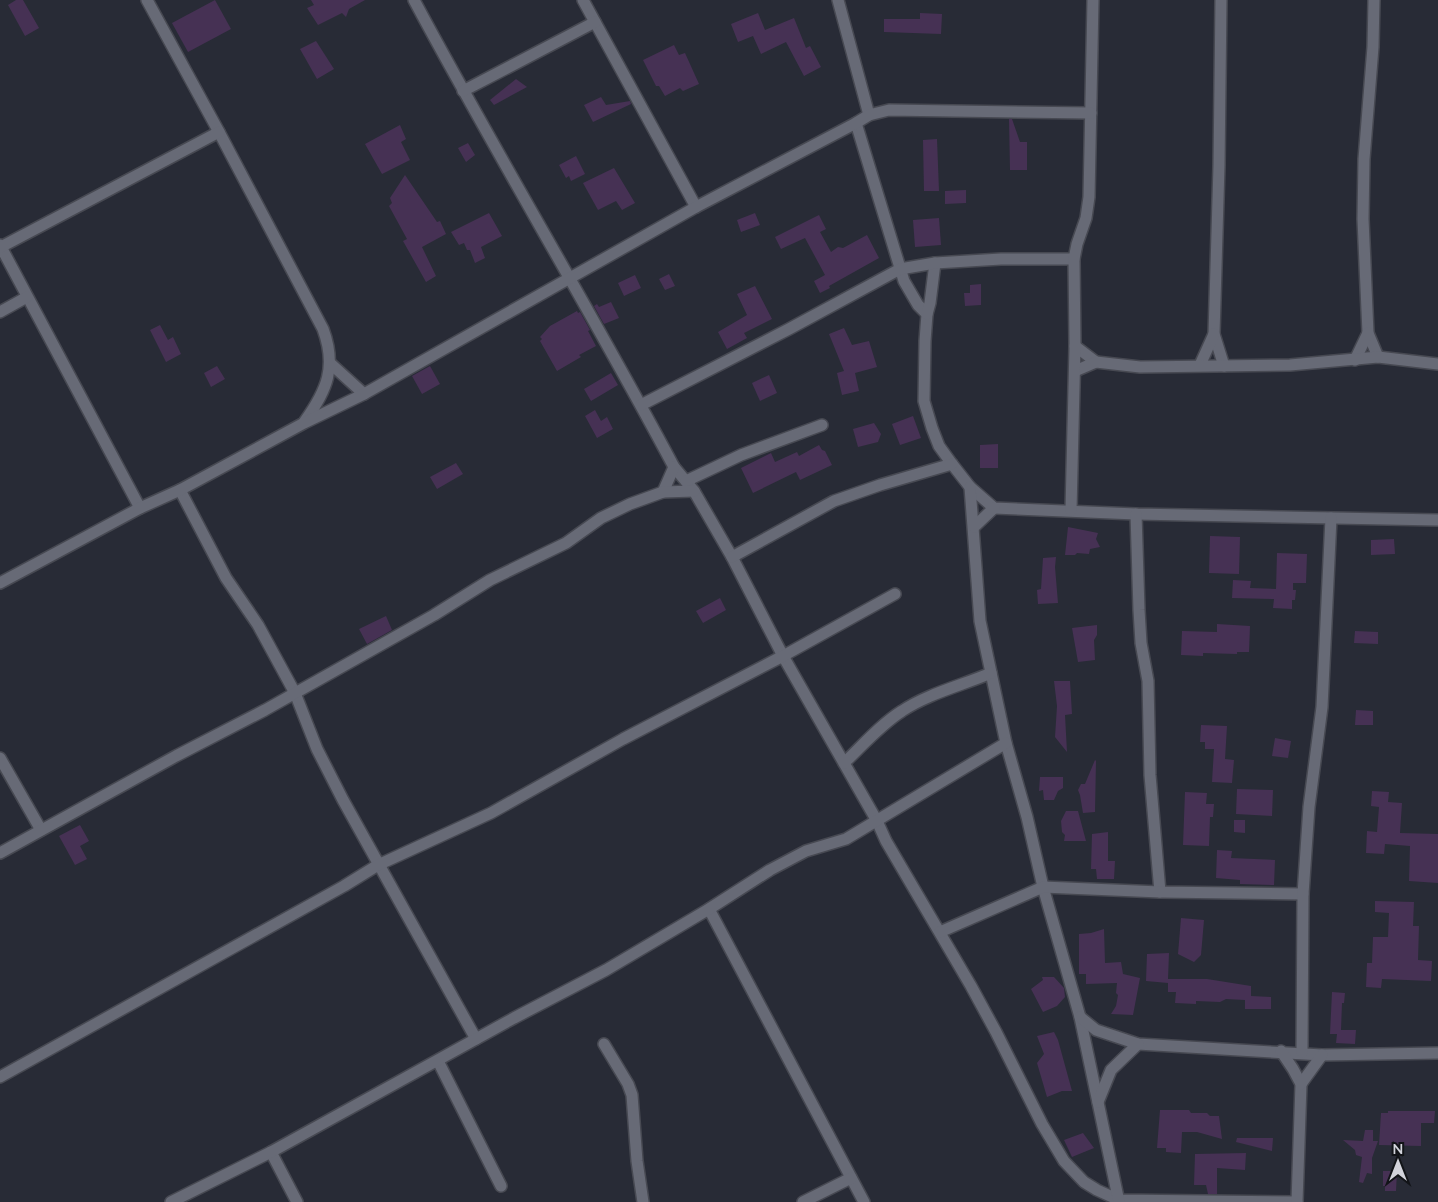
<svg xmlns="http://www.w3.org/2000/svg" width="1438" height="1202" viewBox="0 0 1438 1202" font-family="Lato,sans-serif">
  <rect width="100%" height="100%" fill="#282b36"/>
  <g fill="#463154">
    <polygon points="16,0 23,0 39,28 25,36 8,5"/>
    <polygon points="215,0 231,29 188,52 172,23"/>
    <polygon points="311,0 365,0 349,9 346,17 342,13 318,25 307,8 314,5"/>
    <polygon points="758,13 765,30 794,18 806,48 810,46 821,67 804,76 786,42 761,54 753,36 738,42 731,24"/>
    <polygon points="920,13 942,14 941,34 884,32 884,19 920,19"/>
    <polygon points="316,41 334,69 317,79 300,49"/>
    <polygon points="674,45 679,55 685,53 699,84 683,91 680,88 665,96 659,86 656,86 643,60"/>
    <polygon points="516,79 527,87 494,105 490,100"/>
    <polygon points="601,97 606,105 630,101 631,104 593,122 584,105"/>
    <polygon points="1009,119 1012,119 1020,142 1027,142 1027,170 1010,170"/>
    <polygon points="400,125 406,139 401,142 410,160 382,174 365,144"/>
    <polygon points="937,139 939,191 924,191 923,140"/>
    <polygon points="468,143 475,155 466,162 458,148"/>
    <polygon points="576,156 585,174 571,181 569,176 566,178 559,165"/>
    <polygon points="614,168 635,203 622,210 616,201 598,210 583,183"/>
    <polygon points="405,175 437,222 440,221 446,234 422,247 436,276 426,282 403,241 407,239 389,206 392,203 390,198"/>
    <polygon points="966,190 966,203 945,204 945,191"/>
    <polygon points="489,213 502,236 481,247 485,258 475,263 470,250 467,250 464,243 459,245 451,232"/>
    <polygon points="755,213 760,225 741,232 737,220"/>
    <polygon points="819,215 826,229 820,232 831,252 838,247 843,248 867,235 879,258 829,286 830,288 820,293 814,281 825,275 805,238 781,249 775,237"/>
    <polygon points="939,218 941,245 915,247 913,220"/>
    <polygon points="669,274 675,286 665,290 659,279"/>
    <polygon points="635,275 641,288 624,296 618,283"/>
    <polygon points="981,284 981,305 965,306 964,293 970,293 970,285"/>
    <polygon points="755,286 772,319 744,333 747,338 727,349 718,332 747,315 737,294"/>
    <polygon points="611,302 619,318 604,324 594,306 597,304 599,307"/>
    <polygon points="577,311 578,313 580,312 590,330 588,331 596,346 579,355 581,357 557,371 540,341 542,339 540,337 550,326"/>
    <polygon points="160,325 168,340 173,337 181,354 166,362 150,330"/>
    <polygon points="844,328 852,345 869,341 877,367 855,373 859,391 842,395 837,373 844,371 829,334"/>
    <polygon points="217,366 225,379 211,387 204,373"/>
    <polygon points="430,366 440,384 422,394 412,376"/>
    <polygon points="611,373 618,385 591,401 584,389"/>
    <polygon points="769,375 777,393 760,401 752,383"/>
    <polygon points="595,410 601,421 607,417 613,429 597,438 585,416"/>
    <polygon points="913,416 921,438 900,445 892,424"/>
    <polygon points="874,423 881,434 878,442 858,447 853,429"/>
    <polygon points="998,444 998,468 980,468 980,445"/>
    <polygon points="819,445 822,450 825,451 832,465 800,480 796,472 753,493 741,468 771,453 775,462 797,452 799,456"/>
    <polygon points="456,463 463,474 437,489 430,477"/>
    <polygon points="1068,527 1098,533 1096,539 1100,547 1090,549 1089,554 1077,553 1075,555 1065,555"/>
    <polygon points="1210,536 1240,537 1239,574 1209,573"/>
    <polygon points="1394,539 1395,554 1371,555 1371,540"/>
    <polygon points="1277,553 1307,554 1306,583 1293,583 1293,590 1296,590 1295,600 1292,600 1292,609 1273,608 1274,599 1232,598 1233,580 1251,581 1250,588 1276,589"/>
    <polygon points="1056,557 1055,567 1058,603 1038,604 1037,590 1041,589 1043,558"/>
    <polygon points="720,598 726,610 703,623 696,611"/>
    <polygon points="386,616 392,630 367,644 359,629"/>
    <polygon points="1217,624 1250,626 1249,652 1237,652 1237,654 1203,653 1203,656 1181,655 1182,631 1217,632"/>
    <polygon points="1097,625 1097,635 1094,640 1095,660 1078,662 1072,628"/>
    <polygon points="1355,631 1378,632 1378,644 1354,643"/>
    <polygon points="1054,681 1070,681 1072,714 1065,715 1067,752 1055,737 1057,706"/>
    <polygon points="1356,710 1373,711 1373,725 1355,725"/>
    <polygon points="1201,725 1227,726 1225,759 1234,760 1232,783 1212,782 1214,749 1205,749 1205,742 1200,742"/>
    <polygon points="1275,738 1291,741 1288,758 1272,756"/>
    <polygon points="1095,760 1096,761 1095,812 1083,813 1080,795 1078,790 1081,784 1085,784"/>
    <polygon points="1040,777 1063,777 1063,788 1058,791 1054,800 1044,800 1043,790 1039,791"/>
    <polygon points="1237,789 1273,790 1272,816 1236,814"/>
    <polygon points="1372,791 1389,792 1388,802 1402,803 1400,833 1438,834 1438,883 1409,881 1410,846 1385,844 1384,854 1366,853 1367,831 1377,832 1379,807 1371,806"/>
    <polygon points="1185,792 1207,793 1206,804 1214,804 1213,817 1210,817 1209,846 1183,845"/>
    <polygon points="1066,811 1078,811 1086,841 1064,841 1065,835 1062,832 1061,821"/>
    <polygon points="1234,820 1245,820 1245,833 1234,832"/>
    <polygon points="80,825 89,841 80,846 87,859 75,865 59,836"/>
    <polygon points="1108,832 1108,861 1115,861 1114,879 1097,879 1096,869 1091,869 1092,834"/>
    <polygon points="1217,850 1232,851 1231,858 1275,860 1274,885 1240,884 1240,880 1216,878"/>
    <polygon points="1375,901 1414,902 1413,926 1419,926 1418,960 1432,961 1431,981 1382,979 1381,988 1366,987 1367,963 1372,963 1373,937 1388,937 1389,913 1375,912"/>
    <polygon points="1181,918 1204,920 1201,955 1194,962 1178,954"/>
    <polygon points="1104,929 1105,963 1121,962 1123,974 1140,978 1133,1015 1111,1014 1116,1006 1118,995 1116,993 1117,983 1086,984 1086,974 1079,974 1079,934 1091,933"/>
    <polygon points="1169,953 1168,979 1207,979 1251,986 1251,996 1271,997 1271,1009 1245,1009 1245,1000 1226,999 1220,1002 1196,1001 1196,1004 1175,1003 1176,992 1168,992 1168,983 1146,981 1147,954"/>
    <polygon points="1042,977 1054,977 1064,988 1065,997 1057,1006 1043,1012 1031,989 1043,980"/>
    <polygon points="1332,992 1345,993 1344,1003 1342,1003 1341,1030 1356,1030 1355,1044 1336,1043 1337,1034 1330,1034"/>
    <polygon points="1054,1032 1058,1040 1072,1091 1062,1091 1047,1097 1037,1063 1044,1054 1037,1036"/>
    <polygon points="1160,1110 1189,1110 1191,1113 1207,1113 1210,1116 1219,1116 1222,1139 1197,1132 1182,1132 1181,1153 1166,1152 1166,1148 1157,1148"/>
    <polygon points="1388,1111 1435,1111 1434,1123 1421,1123 1421,1146 1379,1145 1381,1113 1388,1113"/>
    <polygon points="1365,1130 1373,1130 1373,1141 1378,1141 1372,1158 1372,1174 1367,1173 1363,1183 1359,1182 1362,1157 1356,1155 1355,1150 1343,1140 1363,1141"/>
    <polygon points="1083,1133 1094,1148 1072,1157 1064,1140"/>
    <polygon points="1237,1138 1273,1138 1272,1151 1236,1142"/>
    <polygon points="1246,1153 1245,1170 1217,1168 1217,1194 1208,1194 1206,1185 1194,1185 1195,1154"/>
    <polygon points="1383,1171 1397,1171 1396,1191 1385,1191 1385,1186 1383,1186"/>
  </g>
  <g fill="none" stroke-linecap="round" stroke-linejoin="round">
    <defs>
      <g id="street">
        <path d="M 147,0 L 219,132 L 323,329 C 337,367 327,390 305,421"/>
        <path d="M 414,0 C 498,157 590,309 674,467 L 694,491 L 732,557 L 783,656 L 877,821 L 886,841 L 971,986 L 996,1032 L 1042,1124 L 1064,1161 L 1084,1182 L 1097,1190 L 1119,1200 L 1297,1202"/>
        <polyline points="583,0 696,207"/>
        <polyline points="838,0 869,115"/>
        <polyline points="1221,0 1219,166 1214,334 1224,366"/>
        <polyline points="1374,0 1373,47 1364,159 1363,219 1368,333 1378,357"/>
        <polyline points="463,91 595,22"/>
        <polyline points="856,123 904,281 918,305 927,314 925,341 924,401 932,428 939,446 952,464 970,487 994,508 1136,514 1438,520"/>
        <polyline points="0,245 140,508"/>
        <polyline points="1,247 219,132"/>
        <polyline points="0,312 27,297"/>
        <polyline points="927,314 930,303 935,263"/>
        <polyline points="1075,346 1096,362"/>
        <polyline points="1355,360 1368,333"/>
        <polyline points="331,364 364,394"/>
        <polyline points="1200,365 1214,334"/>
        <polyline points="1075,371 1096,362 1140,367 1290,365 1378,357 1438,364"/>
        <polyline points="641,405 789,329 900,269 935,263 1001,259 1074,259"/>
        <polyline points="686,481 741,455 822,425"/>
        <polyline points="970,487 980,621 1006,743 1027,817 1043,887 1080,1017 1119,1202"/>
        <polyline points="180,490 226,578 258,625 295,693 317,749 343,800 476,1039"/>
        <polyline points="663,492 674,467"/>
        <polyline points="1071,510 1075,346 1074,259 1077,244 1086,218 1089,197 1093,0"/>
        <polyline points="1136,514 1139,610 1141,643 1148,681 1150,775 1160,892"/>
        <polyline points="974,527 994,508"/>
        <polyline points="732,557 834,501 880,485 952,464"/>
        <polyline points="0,583 140,508 180,490 304,423 364,394 696,207 856,123 869,115 889,110 1091,113"/>
        <polyline points="0,758 41,830"/>
        <path d="M 844,763 C 862,746 880,725 902,711 C 927,694 963,685 991,673"/>
        <polyline points="0,853 176,756 265,710 434,615 490,580 566,543 601,518 630,504 663,492 694,491"/>
        <polyline points="709,909 864,1202"/>
        <polyline points="940,932 1043,887 1160,892 1303,894"/>
        <polyline points="1080,1017 1096,1030 1138,1044 1322,1055 1438,1053"/>
        <polyline points="604,1044 628,1084 632,1095 637,1161 643,1202"/>
        <polyline points="1281,1051 1293,1069 1301,1084 1297,1202"/>
        <polyline points="1302,1052 1303,894 1309,807 1322,707 1331,518"/>
        <polyline points="438,1061 501,1186"/>
        <polyline points="0,1077 344,886 378,865 491,813 623,739 783,656 895,594"/>
        <polyline points="1301,1084 1322,1055"/>
        <polyline points="1098,1102 1111,1070 1138,1044"/>
        <polyline points="271,1152 297,1202"/>
        <polyline points="171,1202 271,1152 514,1018 606,970 709,909 770,870 806,851 846,839 1006,743"/>
        <polyline points="803,1202 851,1178"/>
      </g>
    </defs>
    <use href="#street" stroke="#474952" stroke-width="14"/>
    <use href="#street" stroke="#676a76" stroke-width="11"/>
  </g>
  <g transform="translate(1398 1162)" stroke="#121418" stroke-width="4" paint-order="stroke">
  <path d="M0-4L9 19L0 12L-9 19Z" fill="#d2d3db"/>
  <text y="-8" font-size="14" font-weight="bold" text-anchor="middle" fill="#d2d3db">N</text>
  </g>
</svg>
